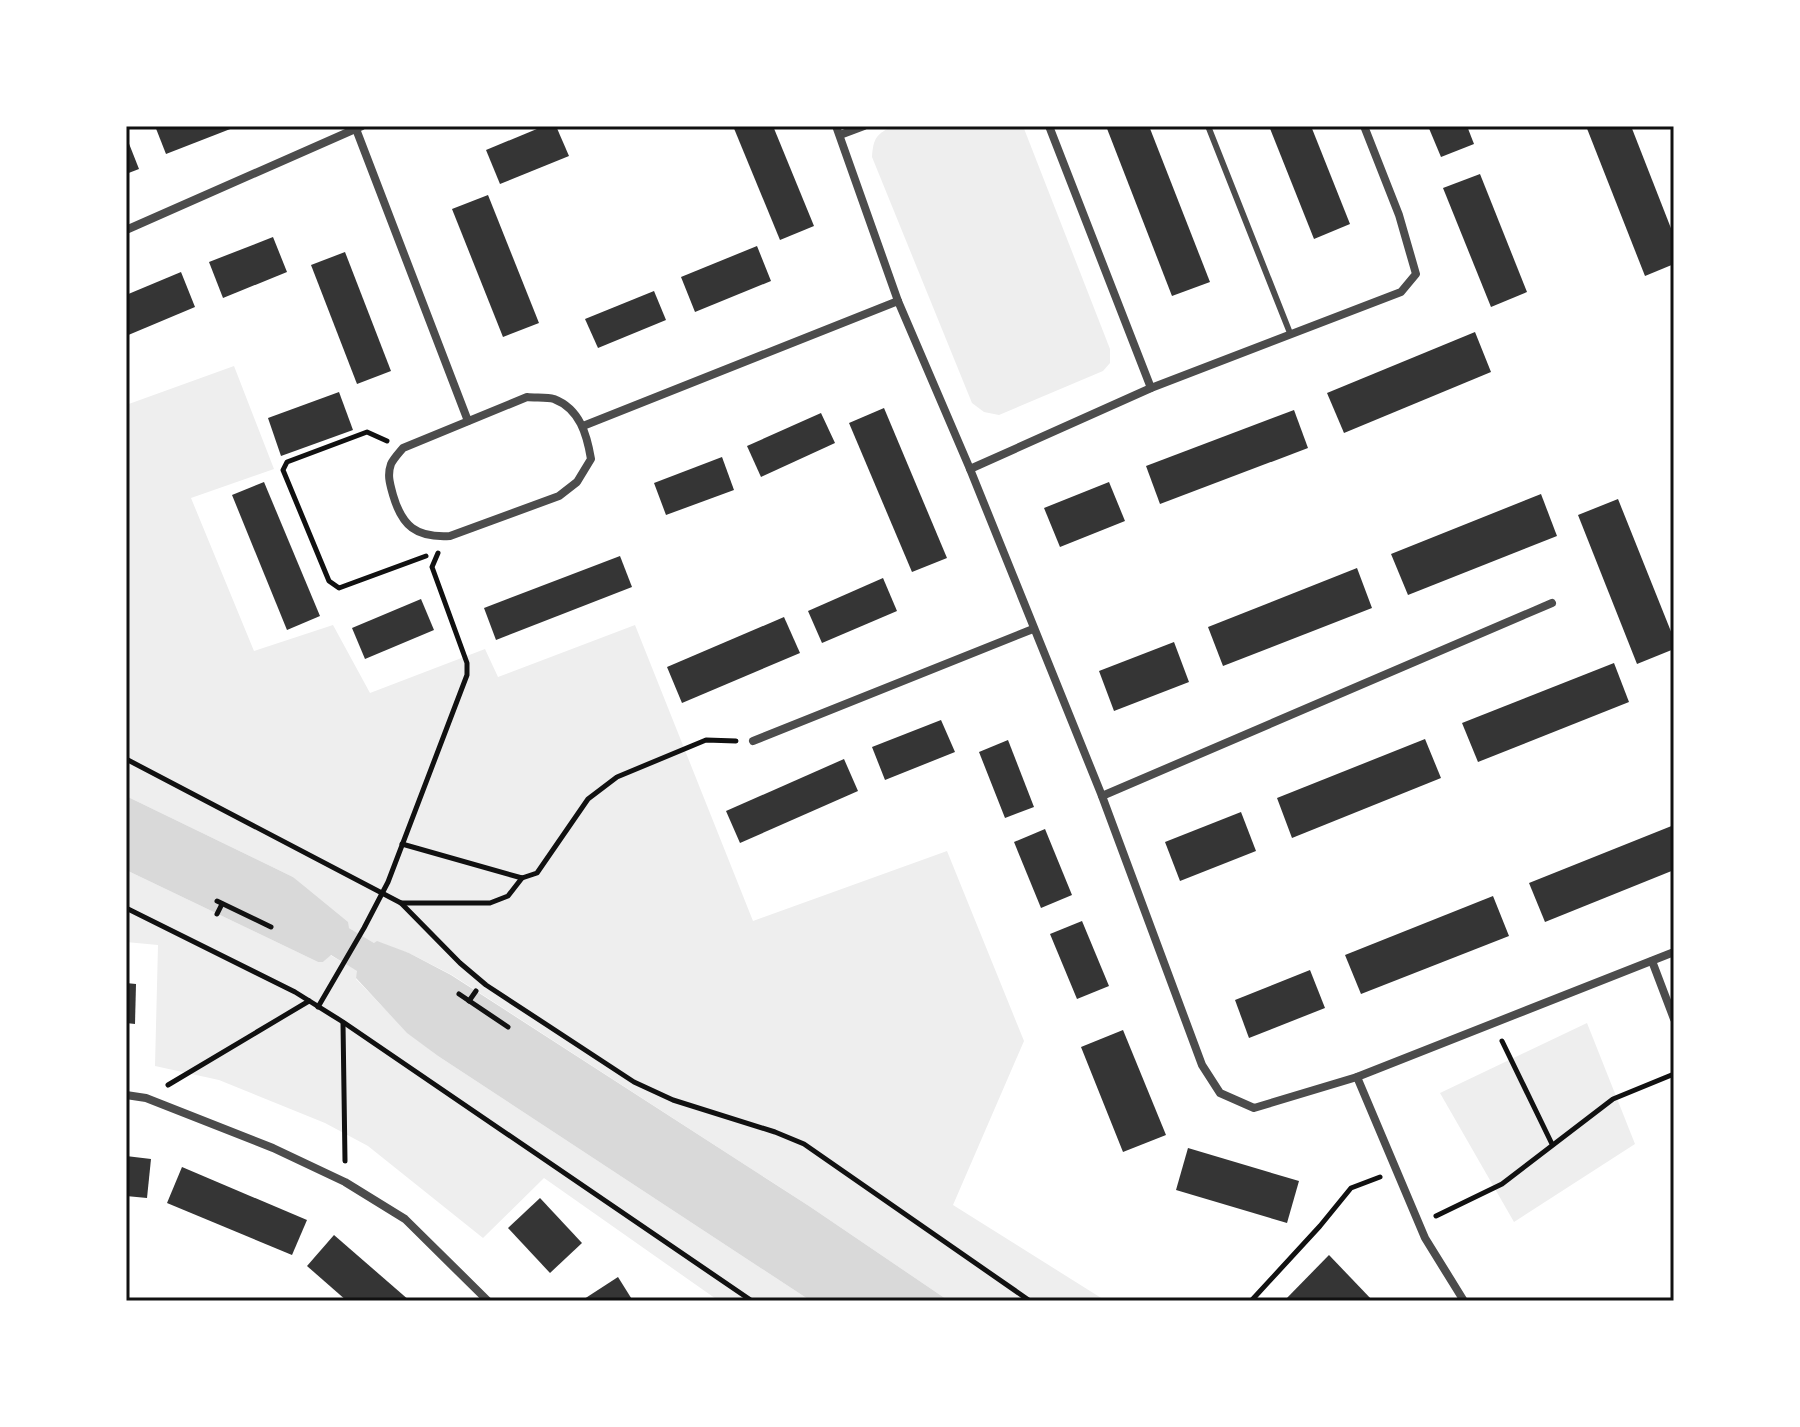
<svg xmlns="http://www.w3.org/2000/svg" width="1800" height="1427" viewBox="0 0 1800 1427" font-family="Signika,sans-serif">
  <rect width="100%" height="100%" fill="#fff"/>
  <g fill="#eee">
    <path d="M 894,126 L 1023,126 L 1110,349 L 1110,363 L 1103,371 L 999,415 L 984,412 L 972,403 L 872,157 C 873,138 877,133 894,126 Z"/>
    <polygon points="234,366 274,469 191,498 254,651 333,625 370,693 485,649 498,677 635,625 753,921 947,851 1024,1041 953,1205 1106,1301 949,1301 809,1206 452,975 409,953 374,943 349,928 293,877 126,796 126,405"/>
    <polygon points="126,870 318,962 323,962 330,955 358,971 356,979 407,1032 438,1056 811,1301 719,1301 544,1178 483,1238 368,1146 325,1123 219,1080 155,1066 158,945 126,942"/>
    <polygon points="1587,1023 1635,1144 1514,1222 1440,1093"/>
  </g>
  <polygon fill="#d9d9d9" points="126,796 293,877 348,922 349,928 374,943 377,941 409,953 451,975 809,1206 949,1301 811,1301 438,1056 407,1033 356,978 357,971 331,955 323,962 318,962 126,870"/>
  <g fill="#353535">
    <polygon points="155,126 238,126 166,154"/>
    <polygon points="544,126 556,126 569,156 500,184 486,150"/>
    <polygon points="733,126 773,126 814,226 780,240"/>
    <polygon points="1106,126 1149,126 1210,282 1172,296"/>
    <polygon points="1269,126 1311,126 1350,224 1314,239"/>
    <polygon points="1428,126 1467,126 1474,144 1441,157"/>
    <polygon points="1586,126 1631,126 1674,236 1674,264 1645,276"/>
    <polygon points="126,136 139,169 126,174"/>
    <polygon points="1480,174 1527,292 1491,307 1443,188"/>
    <polygon points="488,195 539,323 503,337 452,209"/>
    <polygon points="273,237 287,272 223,298 209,262"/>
    <polygon points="757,246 771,281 695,312 681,277"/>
    <polygon points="345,252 391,371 357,384 311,265"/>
    <polygon points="181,272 195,307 126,336 126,295"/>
    <polygon points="654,291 666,320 598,348 585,319"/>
    <polygon points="1475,332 1491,372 1344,433 1327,393"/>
    <polygon points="339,392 353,430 281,456 268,418"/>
    <polygon points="884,408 947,558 912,572 849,423"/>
    <polygon points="1294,410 1308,448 1160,504 1146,466"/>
    <polygon points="821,413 835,443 761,477 747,446"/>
    <polygon points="722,457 734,490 666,515 654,483"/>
    <polygon points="264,482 320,616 287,630 232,495"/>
    <polygon points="1109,482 1125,521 1060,547 1044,508"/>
    <polygon points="1541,494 1557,536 1408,595 1391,554"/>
    <polygon points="1618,499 1674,639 1674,649 1637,664 1578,515"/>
    <polygon points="620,556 632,587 496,640 484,608"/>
    <polygon points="1357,568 1372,608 1223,666 1208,627"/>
    <polygon points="883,578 897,611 822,643 808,611"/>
    <polygon points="421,599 434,630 365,659 352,628"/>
    <polygon points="784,617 800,653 682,703 667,667"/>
    <polygon points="1174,642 1189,682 1114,711 1099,671"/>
    <polygon points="1614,663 1629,702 1478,762 1462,723"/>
    <polygon points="941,720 955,752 885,780 872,747"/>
    <polygon points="1425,739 1441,778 1292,838 1277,798"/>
    <polygon points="1008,740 1034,807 1005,818 979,752"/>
    <polygon points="844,759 858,791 740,843 726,811"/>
    <polygon points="1241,812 1256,851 1180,881 1165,842"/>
    <polygon points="1674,825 1674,870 1545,922 1529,883"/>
    <polygon points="1045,829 1072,895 1041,908 1014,842"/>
    <polygon points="1493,896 1509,936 1361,994 1345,955"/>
    <polygon points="1082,921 1109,986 1077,999 1050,934"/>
    <polygon points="1310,970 1325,1008 1249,1038 1235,1000"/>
    <polygon points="126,983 136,984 135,1024 126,1023"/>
    <polygon points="1123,1030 1166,1135 1123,1152 1081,1047"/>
    <polygon points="1188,1148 1299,1181 1287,1223 1176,1190"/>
    <polygon points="126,1156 151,1159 147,1198 126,1196"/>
    <polygon points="182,1167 307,1220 292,1255 167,1203"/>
    <polygon points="540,1198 582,1243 550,1273 508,1228"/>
    <polygon points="334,1235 410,1301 347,1301 307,1266"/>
    <polygon points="1329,1255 1373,1301 1284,1301"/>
    <polygon points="618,1277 633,1301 581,1301"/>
  </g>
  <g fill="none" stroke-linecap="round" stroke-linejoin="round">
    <g stroke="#111" stroke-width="5">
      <polyline points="387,441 367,432 287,462 283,470 329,581 339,588 426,556"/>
      <polyline points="126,759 401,903 460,963 486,985 634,1082 673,1100 775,1132 804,1144 1030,1301"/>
      <polyline points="402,844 522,878 537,873 588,799 617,777 706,740 736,741"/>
      <polyline points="217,901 271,927"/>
      <polyline points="401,903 490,903 508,896 522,878"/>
      <polyline points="126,908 295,992 343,1022 752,1301"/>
      <polyline points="217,914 222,904"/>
      <polyline points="459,994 508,1027"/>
      <polyline points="469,1001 476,991"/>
      <polyline points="318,1007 364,928 388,882 467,675 467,663 432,567 438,553"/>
      <polyline points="343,1023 345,1161"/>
      <polyline points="1502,1041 1552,1144"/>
      <polyline points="168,1085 309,1001"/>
      <polyline points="1436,1216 1502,1184 1613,1099 1674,1074"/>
      <polyline points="1251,1301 1320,1226 1351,1188 1380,1177"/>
    </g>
    <polyline stroke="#4c4c4c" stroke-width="6" points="1208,126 1290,333"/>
    <g stroke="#4c4c4c" stroke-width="8">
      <polyline points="836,126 898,301 970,469 1102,796 1202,1065 1220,1093 1254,1108 1357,1077 1674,952"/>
      <polyline points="1049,126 1151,388"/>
      <polyline points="356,129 468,421"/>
      <polyline points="840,135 864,126"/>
      <polyline points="126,230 362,126"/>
      <path d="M 527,397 C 535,398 547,397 554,399 C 580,409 587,435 591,459 L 577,482 L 559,496 L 450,536 C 416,538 402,526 393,495 C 390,484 387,475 391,464 C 394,458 399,453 403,448 Z"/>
      <polyline points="583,426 898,301"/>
      <polyline points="970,469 1151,388 1401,292 1416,274 1399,215 1364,126"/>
      <polyline points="753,741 1033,629"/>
      <polyline points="1102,796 1552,603"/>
      <polyline points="1652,961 1674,1019"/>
      <polyline points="1357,1077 1425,1238 1464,1301"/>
      <polyline points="126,1095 146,1098 273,1148 345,1182 405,1219 488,1301"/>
    </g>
  </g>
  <rect width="1800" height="1427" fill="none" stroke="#ffffff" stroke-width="256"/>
  <rect x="128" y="128" width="1544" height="1171" fill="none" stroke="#111" stroke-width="3"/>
</svg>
